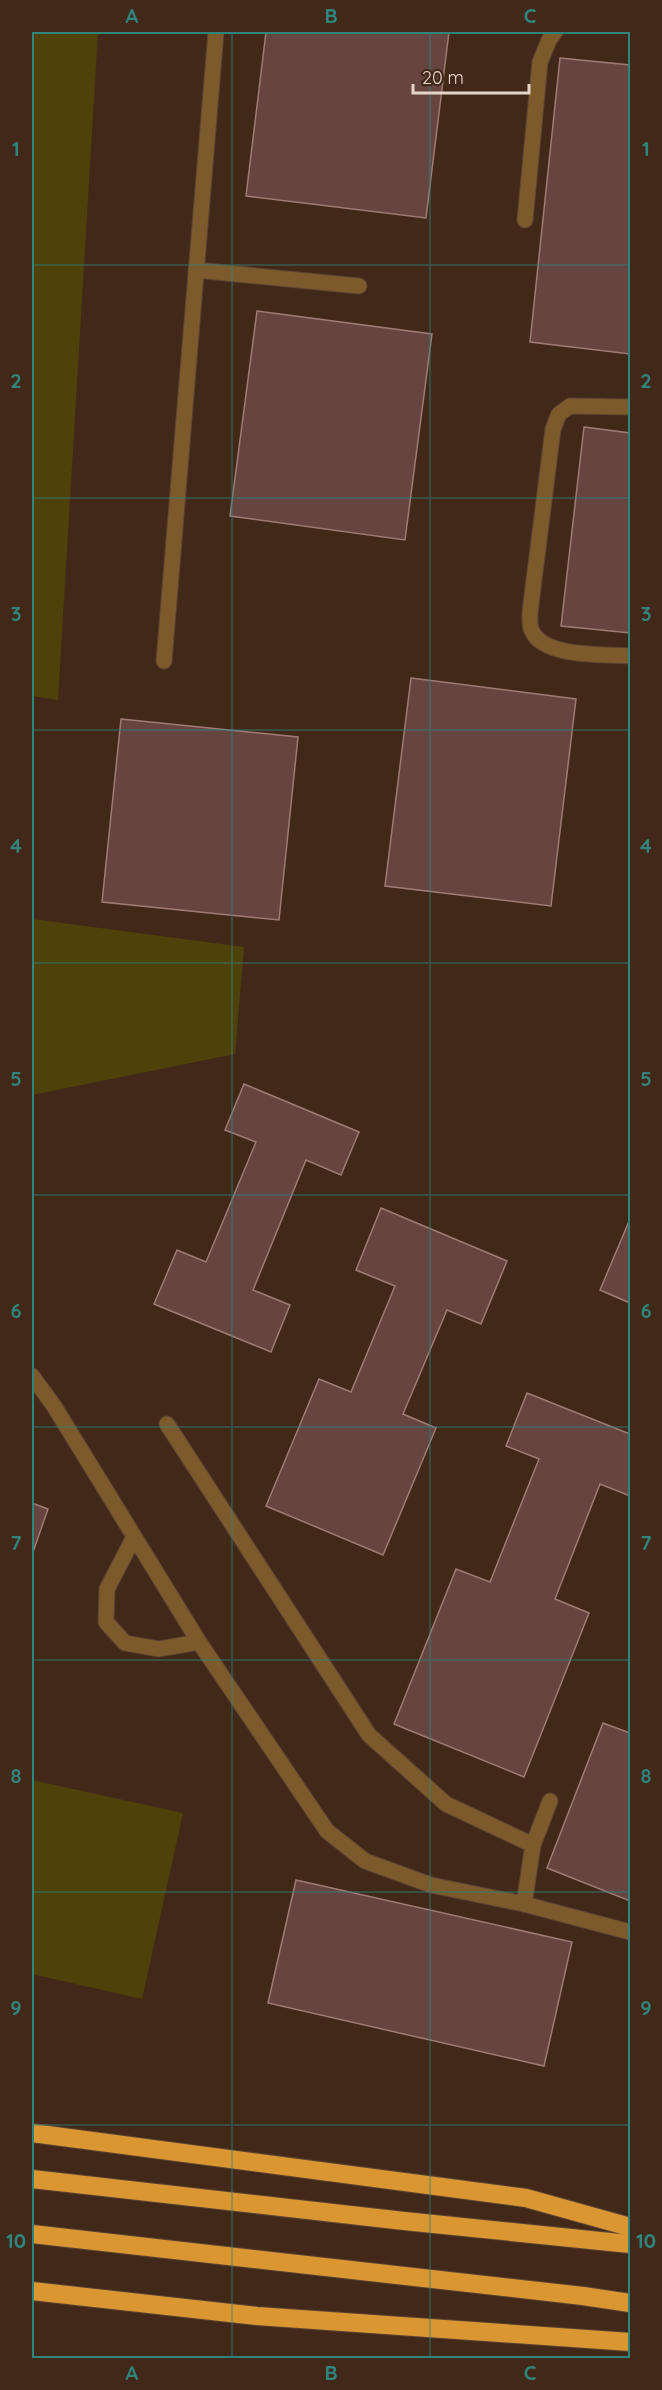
<svg xmlns="http://www.w3.org/2000/svg" width="662" height="2390" viewBox="0 0 662 2390" font-family="Quicksand,sans-serif">
  <rect width="100%" height="100%" fill="#422819"/>
  <g fill="#4e420a">
    <polygon points="32,32 98,32 58,700 32,696"/>
    <polygon points="32,919 244,947 235,1054 32,1095"/>
    <polygon points="32,1780 183,1813 142,1999 32,1974"/>
  </g>
  <g fill="#664541" stroke="#9f7b75" stroke-width="1.5">
    <polygon points="266,32 449,32 426,218 246,196"/>
    <polygon points="560,58 630,65 630,354 530,342"/>
    <polygon points="257,311 432,334 405,540 230,516"/>
    <polygon points="584,427 630,433 630,633 561,626"/>
    <polygon points="411,678 576,699 551,906 385,886"/>
    <polygon points="121,719 298,737 279,920 102,902"/>
    <polygon points="244,1084 359,1132 341,1175 306,1160 253,1290 290,1305 271,1352 154,1304 177,1250 206,1262 256,1142 225,1130"/>
    <polygon points="381,1208 507,1261 481,1324 447,1310 403,1414 436,1428 383,1555 266,1506 319,1379 351,1392 395,1286 356,1270"/>
    <polygon points="630,1219 630,1303 600,1290"/>
    <polygon points="527,1393 630,1434 630,1496 600,1484 555,1599 589,1613 524,1777 394,1724 456,1569 490,1582 539,1459 506,1446"/>
    <polygon points="32,1503 48,1509 32,1555"/>
    <polygon points="603,1723 630,1733 630,1901 547,1868"/>
    <polygon points="296,1880 572,1942 544,2066 268,2003"/>
  </g>
  <g fill="none" stroke-linecap="round" stroke-linejoin="round">
    <defs>
      <g id="lane">
        <polyline points="525,220 540,62 549,40 555,32"/>
        <polyline points="196,270 359,286"/>
        <path d="M 630,407 L 570,406 L 559,414 L 553,429 L 530,612 C 530,618 529,626 532,631 C 544,658 605,654 630,656"/>
        <polyline points="164,661 216,32"/>
        <polyline points="32,1376 54,1406 199,1642 327,1831 365,1861 431,1885 524,1904 630,1932"/>
        <polyline points="167,1424 369,1735 446,1804 533,1845 524,1904"/>
        <polyline points="134,1537 107,1589 106,1622 125,1643 159,1649 199,1642"/>
        <polyline points="533,1845 550,1801"/>
      </g>
      <g id="highway">
        <polyline points="32,2133 526,2198 630,2227"/>
        <polyline points="32,2179 404,2221 630,2244"/>
        <polyline points="32,2234 583,2296 630,2303"/>
        <polyline points="32,2291 257,2316 630,2342"/>
      </g>
    </defs>
    <use href="#lane" stroke="#5c4435" stroke-width="17"/>
    <use href="#highway" stroke="#5c4435" stroke-width="20"/>
    <use href="#lane" stroke="#7c5a2b" stroke-width="15"/>
    <use href="#highway" stroke="#da9631" stroke-width="18"/>
  </g>
  <path fill="none" stroke="#2f847c" stroke-width="1.5" stroke-opacity="0.55" d="M 232,32 L 232,2358M 430,32 L 430,2358M 32,265 L 630,265M 32,498 L 630,498M 32,730 L 630,730M 32,963 L 630,963M 32,1195 L 630,1195M 32,1427 L 630,1427M 32,1660 L 630,1660M 32,1892 L 630,1892M 32,2125 L 630,2125"/>
  <rect width="662" height="2390" fill="none" stroke="#422819" stroke-width="66"/>
  <path d="M413 84v9h116v-9" fill="none" stroke="#e6d4cb" stroke-width="3"/>
  <text x="422" y="84" font-size="18" fill="#e6d4cb" stroke="#422819" stroke-width="4.5" paint-order="stroke">20 m</text>
  <rect x="33" y="33" width="596" height="2324" fill="none" stroke="#2f847c" stroke-width="2"/>
  <g font-size="20" text-anchor="middle" font-weight="bold" fill="#2f847c">
    <text x="132" y="23">A</text>
    <text x="331" y="23">B</text>
    <text x="530" y="23">C</text>
    <text x="16" y="156">1</text>
    <text x="646" y="156">1</text>
    <text x="16" y="388">2</text>
    <text x="646" y="388">2</text>
    <text x="16" y="621">3</text>
    <text x="646" y="621">3</text>
    <text x="16" y="853">4</text>
    <text x="646" y="853">4</text>
    <text x="16" y="1086">5</text>
    <text x="646" y="1086">5</text>
    <text x="16" y="1318">6</text>
    <text x="646" y="1318">6</text>
    <text x="16" y="1550">7</text>
    <text x="646" y="1550">7</text>
    <text x="16" y="1783">8</text>
    <text x="646" y="1783">8</text>
    <text x="16" y="2015">9</text>
    <text x="646" y="2015">9</text>
    <text x="16" y="2248">10</text>
    <text x="646" y="2248">10</text>
    <text x="132" y="2380">A</text>
    <text x="331" y="2380">B</text>
    <text x="530" y="2380">C</text>
  </g>
</svg>
